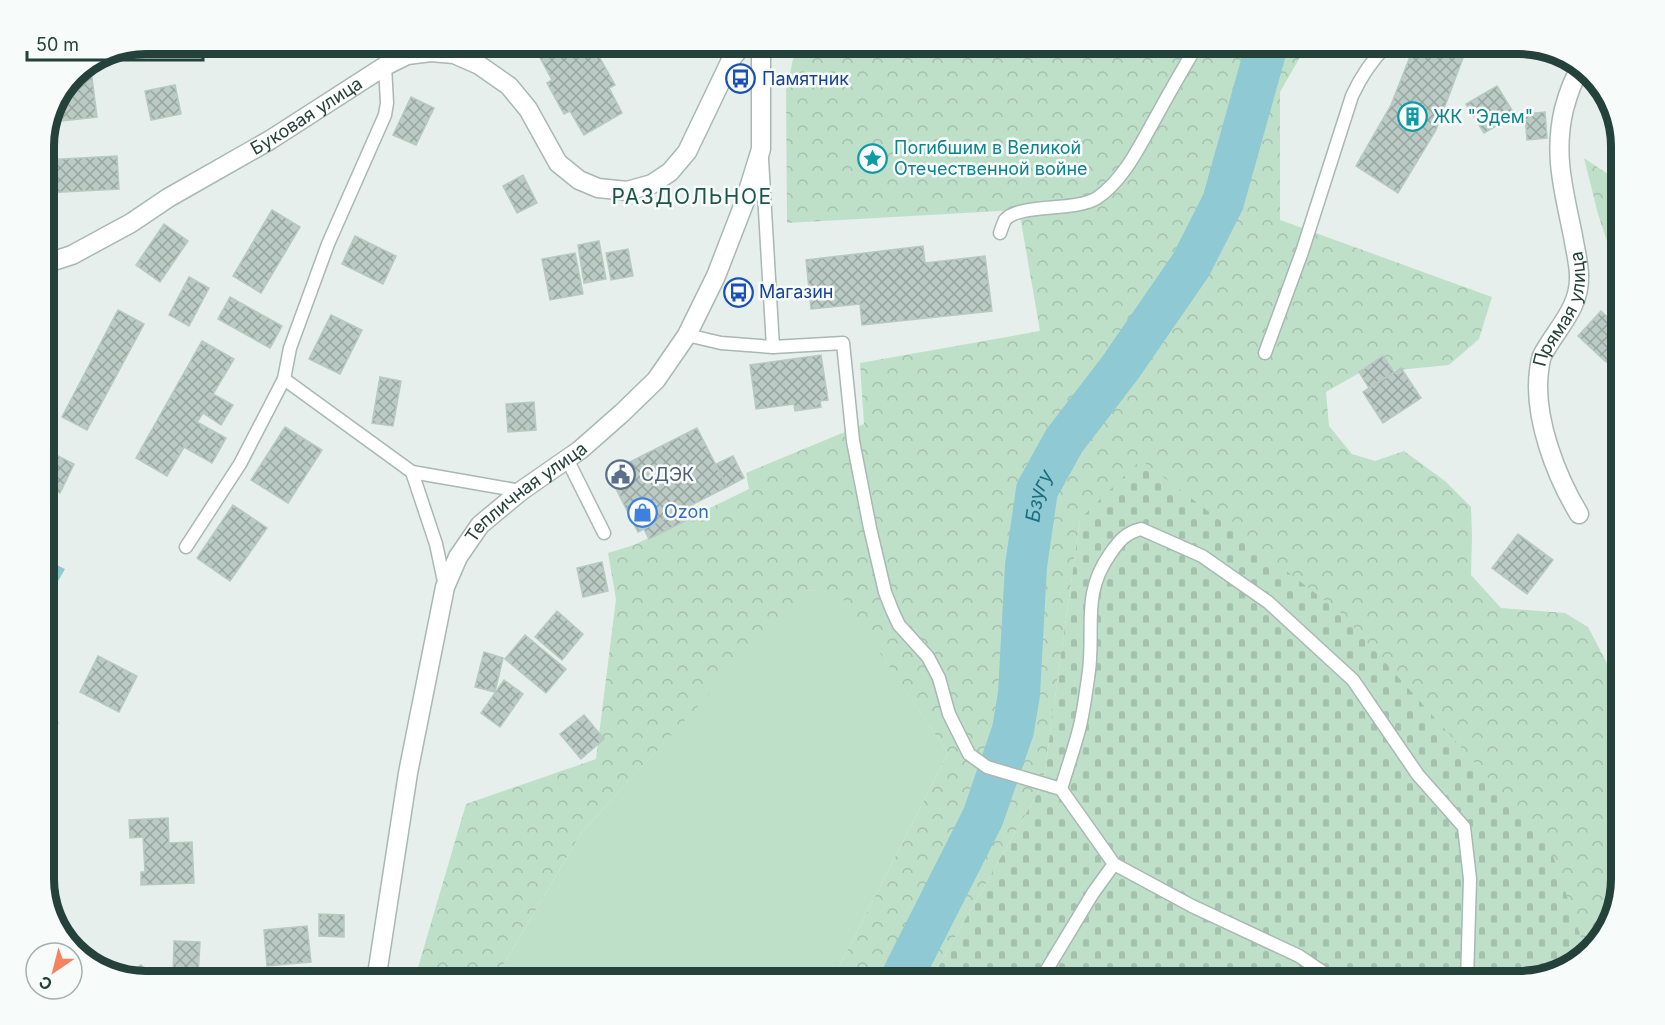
<svg xmlns="http://www.w3.org/2000/svg" width="1665" height="1025" viewBox="0 0 1665 1025" font-family="Inter,sans-serif">
  <defs>
    <pattern id="forest-crowns" width="20" height="18" patternUnits="userSpaceOnUse" patternTransform="scale(1.5)"><rect width="20" height="18" fill="#bfe0c8"/><path d="M2 6a3 3 0 1 1 6 0M12 15a3 3 0 1 1 6 0" fill="none" stroke="#a4c1ad"/></pattern>
    <pattern id="cemetery-stones" width="16" height="16" patternUnits="userSpaceOnUse" patternTransform="scale(1.5)"><rect width="16" height="16" fill="#bfe0c8"/><path d="M2 7V4a2 2 0 0 1 4 0v3zM10 15v-3a2 2 0 0 1 4 0v3z" fill="#a4c1ad"/></pattern>
    <pattern id="water-ripples" width="26" height="14" patternUnits="userSpaceOnUse" patternTransform="scale(1.5)"><rect width="26" height="14" fill="#8ec9d4"/><path d="M2 4q2-2 4 0t4 0M15 11q2-2 4 0t4 0" fill="none" stroke="#74a5ad"/></pattern>
    <pattern id="building-cross-hatch" width="8" height="8" patternUnits="userSpaceOnUse" patternTransform="scale(1.5)"><rect width="8" height="8" fill="#bbcac4"/><path d="M0 0l8 8M0 8l8-8" fill="none" stroke="#98a6a0"/></pattern>
  </defs>
  <rect width="100%" height="100%" fill="#e6efeb"/>
  <polygon fill="#bfe0c8" points="804,590 839,592 948,753 832,981 494,981 581,833"/>
  <g fill="url(#forest-crowns)">
    <polygon points="1307,45 1280,92 1280,220 1492,297 1479,339 1449,365 1398,370 1366,369 1326,392 1329,426 1352,454 1375,461 1404,451 1445,481 1471,507 1472,535 1471,575 1501,608 1565,613 1588,627 1621,690 1621,880 1608,931 1586,952 1585,947 1080,519 1043,784 930,981 832,981 948,753 839,593 805,590 581,833 494,981 414,981 466,804 596,759 616,599 608,553 634,545 749,489 746,473 864,424 860,363 1040,331 1019,210 787,223 786,90 796,47"/>
    <polygon points="1584,158 1621,183 1621,284 1598,214"/>
  </g>
  <polygon fill="url(#cemetery-stones)" points="1141,460 1340,612 1550,847 1586,952 1571,968 1520,981 930,981 1043,784 1080,519"/>
  <polygon fill="url(#water-ripples)" points="44,559 65,569 57,583 44,577"/>
  <g fill="none" stroke-linecap="round" stroke-linejoin="round">
    <path stroke="#8ec9d4" stroke-width="42" id="s1" d="M 900,981 L 983,817 L 1013,730 L 1019,694 L 1026,566 L 1037,490 L 1064,441 L 1120,368 L 1191,265 L 1223,202 L 1267,45"/>
  </g>
  <g fill="url(#building-cross-hatch)" stroke="#b8c9c2" stroke-width="1.5">
    <polygon points="1415,44 1434,44 1463,58 1436,130 1398,193 1356,166 1391,105"/>
    <polygon points="1460,44 1480,44 1474,53"/>
    <polygon points="547,49 586,49 590,56 597,53 615,85 609,88 622,113 584,135 570,111 564,114 547,83 552,80 538,54"/>
    <polygon points="90,62 97,117 51,122 74,73"/>
    <polygon points="175,85 181,114 151,120 145,91"/>
    <polygon points="1497,86 1515,115 1484,133 1466,104"/>
    <polygon points="1605,92 1608,94 1618,127 1609,130 1597,94"/>
    <polygon points="411,97 434,108 416,145 393,135"/>
    <polygon points="1545,112 1547,138 1527,140 1525,114"/>
    <polygon points="117,156 119,189 44,193 44,160"/>
    <polygon points="523,175 537,203 517,213 503,186"/>
    <polygon points="272,210 300,227 261,293 233,276"/>
    <polygon points="164,224 188,241 160,282 136,265"/>
    <polygon points="355,236 396,256 383,284 342,264"/>
    <polygon points="599,241 606,279 584,283 578,245"/>
    <polygon points="923,246 925,263 985,256 992,311 862,325 860,304 811,309 806,260"/>
    <polygon points="628,249 633,276 611,280 606,253"/>
    <polygon points="575,253 583,294 550,300 542,259"/>
    <polygon points="189,277 209,288 189,326 169,315"/>
    <polygon points="230,297 282,326 270,348 218,319"/>
    <polygon points="118,310 144,324 87,430 62,417"/>
    <polygon points="1601,311 1621,330 1621,346 1606,362 1578,336"/>
    <polygon points="331,315 362,330 340,374 309,359"/>
    <polygon points="202,341 234,359 213,394 233,405 221,425 203,413 197,422 226,438 212,463 184,447 167,476 136,458"/>
    <polygon points="821,355 828,400 820,401 821,407 795,411 794,404 756,409 750,365"/>
    <polygon points="1383,356 1394,372 1369,388 1359,372"/>
    <polygon points="1401,368 1421,398 1383,423 1363,392"/>
    <polygon points="380,377 401,381 393,426 372,423"/>
    <polygon points="534,402 536,430 508,432 506,404"/>
    <polygon points="285,427 322,450 288,503 251,480"/>
    <polygon points="697,428 727,487 638,532 608,473"/>
    <polygon points="52,453 74,464 60,493 44,485 44,469"/>
    <polygon points="733,456 744,478 727,487 716,464"/>
    <polygon points="692,504 697,515 649,539 644,529"/>
    <polygon points="233,505 267,528 230,581 197,558"/>
    <polygon points="1518,534 1553,560 1527,594 1492,568"/>
    <polygon points="602,562 608,591 583,597 577,568"/>
    <polygon points="557,611 583,634 562,660 535,637"/>
    <polygon points="525,635 566,669 546,693 505,659"/>
    <polygon points="484,652 503,658 495,692 475,687"/>
    <polygon points="98,656 137,676 119,712 80,692"/>
    <polygon points="504,680 523,694 500,727 481,713"/>
    <polygon points="44,715 58,723 44,749"/>
    <polygon points="584,715 604,739 581,759 560,734"/>
    <polygon points="168,818 169,843 192,842 194,883 141,885 141,872 145,872 143,837 130,838 129,820"/>
    <polygon points="319,914 344,915 344,937 319,936"/>
    <polygon points="307,926 311,962 267,966 264,930"/>
    <polygon points="174,941 200,942 198,976 173,975"/>
    <polygon points="141,965 154,981 146,982 126,976"/>
  </g>
  <g fill="none" stroke-linecap="round" stroke-linejoin="round">
    <defs>
      <g id="service">
        <polyline points="762,159 773,347 843,343 853,441 870,528 885,592 892,610 899,625 928,657 939,678 949,714 969,754 987,767 1061,789 1114,864 1192,906 1299,956 1324,973 1330,981"/>
        <path d="M 1000,233 C 1001,230 1003,224 1005,220 C 1018,203 1075,212 1097,198 C 1124,180 1140,145 1156,117 C 1169,93 1183,69 1197,45"/>
        <polyline points="687,335 721,343 773,347"/>
        <path d="M 1265,353 L 1302,252 L 1352,96 C 1361,76 1372,60 1388,44"/>
        <polyline points="284,379 412,472 521,491"/>
        <polyline points="567,459 604,533"/>
        <polyline points="412,472 436,544 445,586"/>
        <polyline points="186,547 240,464 284,379 290,348 328,244 385,115 387,103 385,66"/>
        <path d="M 1061,789 C 1066,772 1072,755 1077,737 C 1083,718 1085,698 1088,678 C 1096,632 1080,596 1110,554 C 1119,541 1125,533 1141,529 L 1202,556 L 1268,602 L 1353,680 L 1418,775 L 1464,827 L 1470,879 L 1467,981"/>
        <polyline points="1040,981 1093,893 1114,864"/>
      </g>
      <g id="minor">
        <path id="s2" d="M 44,264 L 72,255 L 131,223 L 168,198 L 270,140 L 385,66 L 407,55 L 431,52 L 454,54 L 479,65 L 509,86 L 528,109 L 558,163 L 579,180 L 598,188 L 627,191 L 652,184 L 670,172 L 687,152 L 732,58 L 740,48"/>
        <path id="s3" d="M 1579,514 C 1556,476 1533,417 1539,371 C 1540,365 1540,359 1543,354 C 1557,328 1580,308 1579,276 C 1579,263 1575,249 1573,236 C 1564,191 1553,155 1564,109 C 1568,94 1572,81 1581,67"/>
      </g>
      <g id="tertiary">
        <path id="s4" d="M 376,981 L 408,773 L 445,587 L 458,557 L 480,525 L 521,491 L 580,450 L 622,413 L 656,380 L 687,335 L 716,276 L 745,201 L 761,149 L 761,48"/>
      </g>
    </defs>
    <use href="#service" stroke="#a8b8b2" stroke-width="15"/>
    <use href="#minor" stroke="#a8b8b2" stroke-width="21"/>
    <use href="#tertiary" stroke="#a8b8b2" stroke-width="21"/>
    <use href="#service" stroke="#fff" stroke-width="12"/>
    <use href="#minor" stroke="#fff" stroke-width="18"/>
    <use href="#tertiary" stroke="#fff" stroke-width="18"/>
  </g>
  <defs>
    <symbol id="bus-ring" viewBox="-11 -11 22 22"><circle r="9.5" fill="#f7fbf9" stroke="#1a4fb4" stroke-width="1.5"/><path d="M-5-6H5V4H4V6H2V4H-2V6H-4V4H-5ZM-3.5-4V0h7V-4ZM-3.5 1.2v1.5H-2V1.2ZM2 1.2v1.5H3.5V1.2Z" fill="#1a4fb4"/></symbol>
    <symbol id="building-ring" viewBox="-11 -11 22 22"><circle r="9.5" fill="#f7fbf9" stroke="#0f9aa8" stroke-width="1.5"/><path d="M-4-6H4V6H1V3H-1V6H-4ZM-2.5-4.3h1.7v1.8h-1.7ZM.8-4.3h1.7v1.8H.8ZM-2.5-1h1.7V.8h-1.7ZM.8-1h1.7V.8H.8Z" fill="#0f9aa8"/></symbol>
    <symbol id="sight-ring" viewBox="-11 -11 22 22"><circle r="9.5" fill="#f7fbf9" stroke="#0f9aa8" stroke-width="1.5"/><path d="M0-6L1.8-2.2L6-1.7L2.9 1.2L3.7 5.4L0 3.3L-3.7 5.4L-2.9 1.2L-6-1.7L-1.8-2.2Z" fill="#0f9aa8"/></symbol>
    <symbol id="civic-ring" viewBox="-11 -11 22 22"><circle r="9.5" fill="#f7fbf9" stroke="#5c6f8a" stroke-width="1.5"/><path d="M-.6-6.5H3V-4.5H.6V-3L4-1V1h2V6H-6V1h2V-1L-.6-3ZM-1.2 2.5V6h2.4V2.5Z" fill="#5c6f8a"/></symbol>
    <symbol id="shop-ring" viewBox="-11 -11 22 22"><circle r="9.5" fill="#f7fbf9" stroke="#3f7fe0" stroke-width="1.5"/><path d="M-5-2.5h2.3a2.7 3.5 0 0 1 5.4 0H5L5.5 6h-11ZM-1.5-2.5h3a1.5 2.3 0 0 0-3 0Z" fill="#3f7fe0"/></symbol>
  </defs>
  <g fill-rule="evenodd">
    <use href="#bus-ring" x="724" y="62" width="33" height="33"/>
    <use href="#building-ring" x="1396" y="100" width="33" height="33"/>
    <use href="#sight-ring" x="856" y="142" width="33" height="33"/>
    <use href="#bus-ring" x="722" y="276" width="33" height="33"/>
    <use href="#civic-ring" x="604" y="458" width="33" height="33"/>
    <use href="#shop-ring" x="626" y="496" width="33" height="33"/>
  </g>
  <g text-anchor="middle" stroke-width="5" stroke-linejoin="round" paint-order="stroke">
    <g font-size="18" fill="#164399" stroke="#f7fbf9" text-anchor="start">
      <text x="762" y="85">Памятник</text>
      <text x="759" y="298">Магазин</text>
    </g>
    <g font-size="18" fill="#24423a" stroke="#f7fbf9">
      <text dy="6" stroke="none"><textPath href="#s2" startOffset="302">Буковая улица</textPath></text>
      <text dy="6" stroke="none"><textPath href="#s3" startOffset="218">Прямая улица</textPath></text>
      <text dy="6" stroke="none"><textPath href="#s4" startOffset="528">Тепличная улица</textPath></text>
    </g>
    <g font-size="18" fill="#0d838f" stroke="#f7fbf9" text-anchor="start">
      <text x="1433" y="123">ЖК "Эдем"</text>
      <text x="894" y="154">Погибшим в Великой<tspan x="894" dy="21">Отечественной войне</tspan></text>
    </g>
    <g font-size="18" fill="#4e5e75" stroke="#f7fbf9" text-anchor="start">
      <text x="641" y="481">СДЭК</text>
    </g>
    <g font-size="18" fill="#366cbe" stroke="#f7fbf9" text-anchor="start">
      <text x="664" y="518">Ozon</text>
    </g>
    <g font-size="20" font-style="italic" fill="#1c6f80" stroke="#f7fbf9">
      <text dy="7" stroke="none"><textPath href="#s1" startOffset="512">Бзугу</textPath></text>
    </g>
    <g font-size="21" letter-spacing="1.5" fill="#1f5548" stroke="#f7fbf9">
      <text x="692" y="204">РАЗДОЛЬНОЕ</text>
    </g>
  </g>
  <path d="M0 0H1665V1025H0ZM146 54H1519A92 92 0 0 1 1611 146V879A92 92 0 0 1 1519 971H146A92 92 0 0 1 54 879V146A92 92 0 0 1 146 54Z" fill="#f7fbf9" fill-rule="evenodd"/>
  <path fill="none" stroke="#24423a" stroke-width="8" d="M146 54H1519A92 92 0 0 1 1611 146V879A92 92 0 0 1 1519 971H146A92 92 0 0 1 54 879V146A92 92 0 0 1 146 54Z"/>
  <g transform="translate(54 971) rotate(215)"><circle r="28" fill="#f7fbf9" stroke="#a3b1ad" stroke-width="1.5"/>
  <path d="M0-4.5L10 22L0 15L-10 22Z" fill="#f4845f"/>
  <text y="-9" font-size="16" font-weight="bold" text-anchor="middle" fill="#24423a">С</text>
  </g>
  <path d="M27 51v9h176v-9" fill="none" stroke="#24423a" stroke-width="3"/>
  <text x="36" y="51" font-size="18" fill="#24423a" stroke="#f7fbf9" stroke-width="4.5" paint-order="stroke">50 m</text>
</svg>
